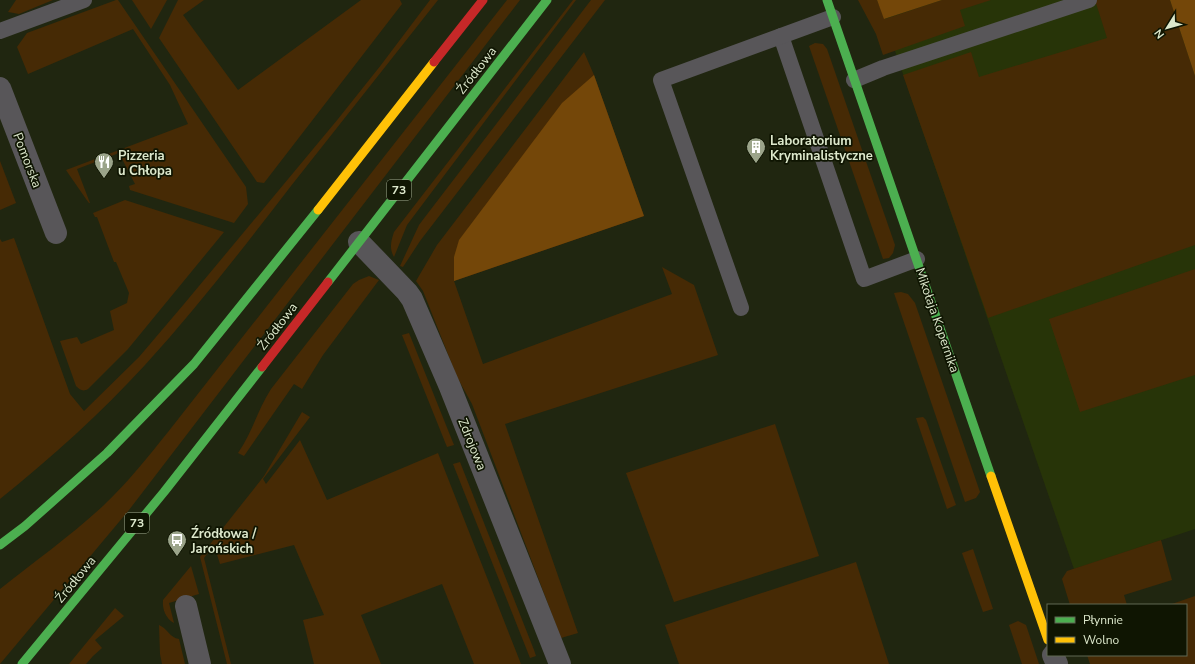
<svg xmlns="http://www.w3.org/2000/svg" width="1195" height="664" viewBox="0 0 1195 664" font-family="'Nunito Sans',sans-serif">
  <rect width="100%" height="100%" fill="#202610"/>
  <polygon fill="#273408" points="942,0 1170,0 1195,76 1195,529 1074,569 884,19"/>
  <g fill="#462a05">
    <polygon points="16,0 53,0 19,14 8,12"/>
    <polygon points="116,0 118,0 246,187 248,204 234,223 130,190 129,186 135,184 119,153 77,169 90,203 89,203 86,199 68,173 66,170 188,124 170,85 133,29 28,74 17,47 27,33"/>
    <polygon points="132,0 167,0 151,29"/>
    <polygon points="178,0 204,0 183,15 238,90 361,0 400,0 402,4 264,183 257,182 159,38"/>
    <path d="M 430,0 L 438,0 C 389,62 340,124 291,186 C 244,247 197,308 145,365 C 101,413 51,458 0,499 L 0,239 L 2,242 L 14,238 L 70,394 L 84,411 L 139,357 L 184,304 L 338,119 L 381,65 Z"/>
    <path d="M 507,0 L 520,0 L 129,510 L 0,664 L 0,589 C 35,561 72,535 104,505 C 128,482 148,457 168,432 Z"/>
    <path d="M 573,0 L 576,0 L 407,225 L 394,257 C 389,248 391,241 394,232 Z"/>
    <polygon points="591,0 605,0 420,241 403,267 400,266 419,225 425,217"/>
    <polygon points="858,0 877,0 885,19 942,0 991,0 960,10 965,26 883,55 876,34"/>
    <polygon points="1095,0 1170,0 1195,76 1195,245 988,318 903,75 971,52 979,77 1107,38"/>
    <polygon points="815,43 823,44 827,49 895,245 893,253 889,258 883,259 809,46"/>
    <polygon points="584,52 594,75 644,216 454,281 483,364 672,294 662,267 694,285 718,355 505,424 578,633 561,638 472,404 457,377 423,291 416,281 437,245"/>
    <polygon points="0,161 16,203 0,210"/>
    <path d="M 125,200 L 224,232 L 128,349 L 88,389 C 83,392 80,390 76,386 L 60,341 L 77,337 L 81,344 L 114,330 L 110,311 L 127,303 L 129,293 L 116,262 L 114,262 L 97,217 L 95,217 L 93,213 Z"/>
    <polygon points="1195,269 1195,375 1080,412 1049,319"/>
    <path d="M 369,276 L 379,280 L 323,355 L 302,389 L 294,384 L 244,456 L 238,453 C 252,433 258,409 271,389 L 353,284 L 359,280 Z"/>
    <polygon points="901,292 908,294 915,303 980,492 976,498 965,502 894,293"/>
    <polygon points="409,333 454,445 447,447 402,335"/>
    <polygon points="302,412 310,417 263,479 266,484 300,440 327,500 438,453 521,664 474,664 442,584 361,615 381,664 314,664 303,620 324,615 294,545 220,564 214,545 204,558 231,664 227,664 200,557 264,476"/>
    <polygon points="923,417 926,420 956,505 947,509 916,418"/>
    <polygon points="775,424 819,556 674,602 626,473"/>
    <polygon points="460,462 534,650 536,656 530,658 453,464"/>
    <polygon points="1161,540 1172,580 1124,595 1127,605 1070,605 1062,579 1067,571"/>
    <polygon points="973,549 993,609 983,612 962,553"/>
    <polygon points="856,562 889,664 679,664 665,625"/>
    <path d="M 191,566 L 199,594 L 169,603 L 174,623 C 166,619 162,609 163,600 Z"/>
    <polygon points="1195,596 1195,664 1090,664 1087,655 1186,655 1186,605 1169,605"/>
    <polygon points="115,608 124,616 95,640 102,648 93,656 86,664 69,664"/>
    <polygon points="1018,621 1026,625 1039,664 1022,664 1009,625"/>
    <path d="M 159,625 C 167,628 170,638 179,639 L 185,664 L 162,664 L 160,654 Z"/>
  </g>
  <g fill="#744709">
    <polygon points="877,0 942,0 884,19"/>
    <polygon points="1170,0 1195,0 1195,76"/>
    <polygon points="594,75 644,216 454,281 454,257 459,240 562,103"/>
  </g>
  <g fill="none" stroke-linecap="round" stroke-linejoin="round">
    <g stroke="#585659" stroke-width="16">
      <polyline points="0,31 84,0"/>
      <polyline points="781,36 864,279 917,259"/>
      <polyline points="854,80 883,68 1089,0"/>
      <polyline points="741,308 661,80 833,17"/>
    </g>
    <g stroke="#585659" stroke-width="22">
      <polyline points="0,88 56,233"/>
      <polyline points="359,242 407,292 412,299 450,387 560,664"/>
      <polyline points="186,606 200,664"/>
      <polyline points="1053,655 1057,664"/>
    </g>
    <g stroke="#4caf50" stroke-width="9">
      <polyline points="827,0 991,476"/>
      <polyline points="328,282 547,0"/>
      <polyline points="0,545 25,526 107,453 194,364 318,210"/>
      <polyline points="22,664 164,492 262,367"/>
    </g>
    <g stroke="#ffc107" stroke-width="9">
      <polyline points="318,210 434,62"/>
      <polyline points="991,476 1048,640"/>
    </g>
    <g stroke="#c62828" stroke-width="9">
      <polyline points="434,62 483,0"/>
      <polyline points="262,367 328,282"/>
    </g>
  </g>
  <defs>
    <symbol id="building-pin" viewBox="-11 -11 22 30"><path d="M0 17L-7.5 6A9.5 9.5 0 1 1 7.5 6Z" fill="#9ba48a" stroke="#0f1502"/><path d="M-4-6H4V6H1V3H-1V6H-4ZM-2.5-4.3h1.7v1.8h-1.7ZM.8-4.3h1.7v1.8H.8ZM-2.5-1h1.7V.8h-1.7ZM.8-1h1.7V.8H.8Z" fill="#fff"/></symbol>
    <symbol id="restaurant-pin" viewBox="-11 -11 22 30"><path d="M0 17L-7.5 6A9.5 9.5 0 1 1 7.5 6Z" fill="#9ba48a" stroke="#0f1502"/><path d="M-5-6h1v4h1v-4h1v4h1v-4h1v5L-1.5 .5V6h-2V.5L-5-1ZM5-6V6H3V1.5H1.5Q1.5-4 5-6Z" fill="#fff"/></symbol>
    <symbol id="bus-pin" viewBox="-11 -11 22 30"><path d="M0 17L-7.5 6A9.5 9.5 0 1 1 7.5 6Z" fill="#9ba48a" stroke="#0f1502"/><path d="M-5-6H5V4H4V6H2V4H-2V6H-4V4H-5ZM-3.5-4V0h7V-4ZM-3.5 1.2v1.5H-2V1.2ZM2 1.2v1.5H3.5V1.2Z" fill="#fff"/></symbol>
  </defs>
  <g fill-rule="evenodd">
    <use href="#building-pin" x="745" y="136" width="22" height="30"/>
    <use href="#restaurant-pin" x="93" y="151" width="22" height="30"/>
    <use href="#bus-pin" x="166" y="529" width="22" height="30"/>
  </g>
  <g text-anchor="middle" stroke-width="3.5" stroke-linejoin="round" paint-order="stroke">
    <g fill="#0f1502" stroke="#9fa98f" stroke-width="1">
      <rect x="387" y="180" width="24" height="20" rx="3"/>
      <rect x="125" y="513" width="24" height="20" rx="3"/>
    </g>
    <g font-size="12" font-weight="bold" fill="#dde8cc">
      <text x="399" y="194">73</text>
      <text x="137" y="527">73</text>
    </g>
    <g font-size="13" fill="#dde8cc" stroke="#0f1502">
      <text transform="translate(476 70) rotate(-52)" y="5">Źródłowa</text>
      <text transform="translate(28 160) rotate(69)" y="5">Pomorska</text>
      <text transform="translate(938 320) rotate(71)" y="5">Mikołaja Kopernika</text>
      <text transform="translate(277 326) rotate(-52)" y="5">Źródłowa</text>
      <text transform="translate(473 444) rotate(68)" y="5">Zdrojowa</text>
      <text transform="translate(75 579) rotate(-51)" y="5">Źródłowa</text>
    </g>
    <g font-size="13" font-weight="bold" fill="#dde8cc" stroke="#0f1502" text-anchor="start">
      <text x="770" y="145">Laboratorium<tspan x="770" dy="15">Kryminalistyczne</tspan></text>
      <text x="118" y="160">Pizzeria<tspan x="118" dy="15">u Chłopa</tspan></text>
      <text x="191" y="538">Źródłowa /<tspan x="191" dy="15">Jarońskich</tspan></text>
    </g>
  </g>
  <rect x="1047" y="604" width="140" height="52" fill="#0f1502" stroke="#616953"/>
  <rect x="1055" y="617" width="20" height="6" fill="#4caf50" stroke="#616953"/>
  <text x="1083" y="624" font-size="12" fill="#dde8cc">Płynnie</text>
  <rect x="1055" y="637" width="20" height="6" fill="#ffc107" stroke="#616953"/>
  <text x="1083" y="644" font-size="12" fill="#dde8cc">Wolno</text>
  <g transform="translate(1167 28) rotate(233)" stroke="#0f1502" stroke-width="3" paint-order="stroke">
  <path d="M0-3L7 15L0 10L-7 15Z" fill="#dde8cc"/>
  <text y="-6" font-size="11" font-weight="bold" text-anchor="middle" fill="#dde8cc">N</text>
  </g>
</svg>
